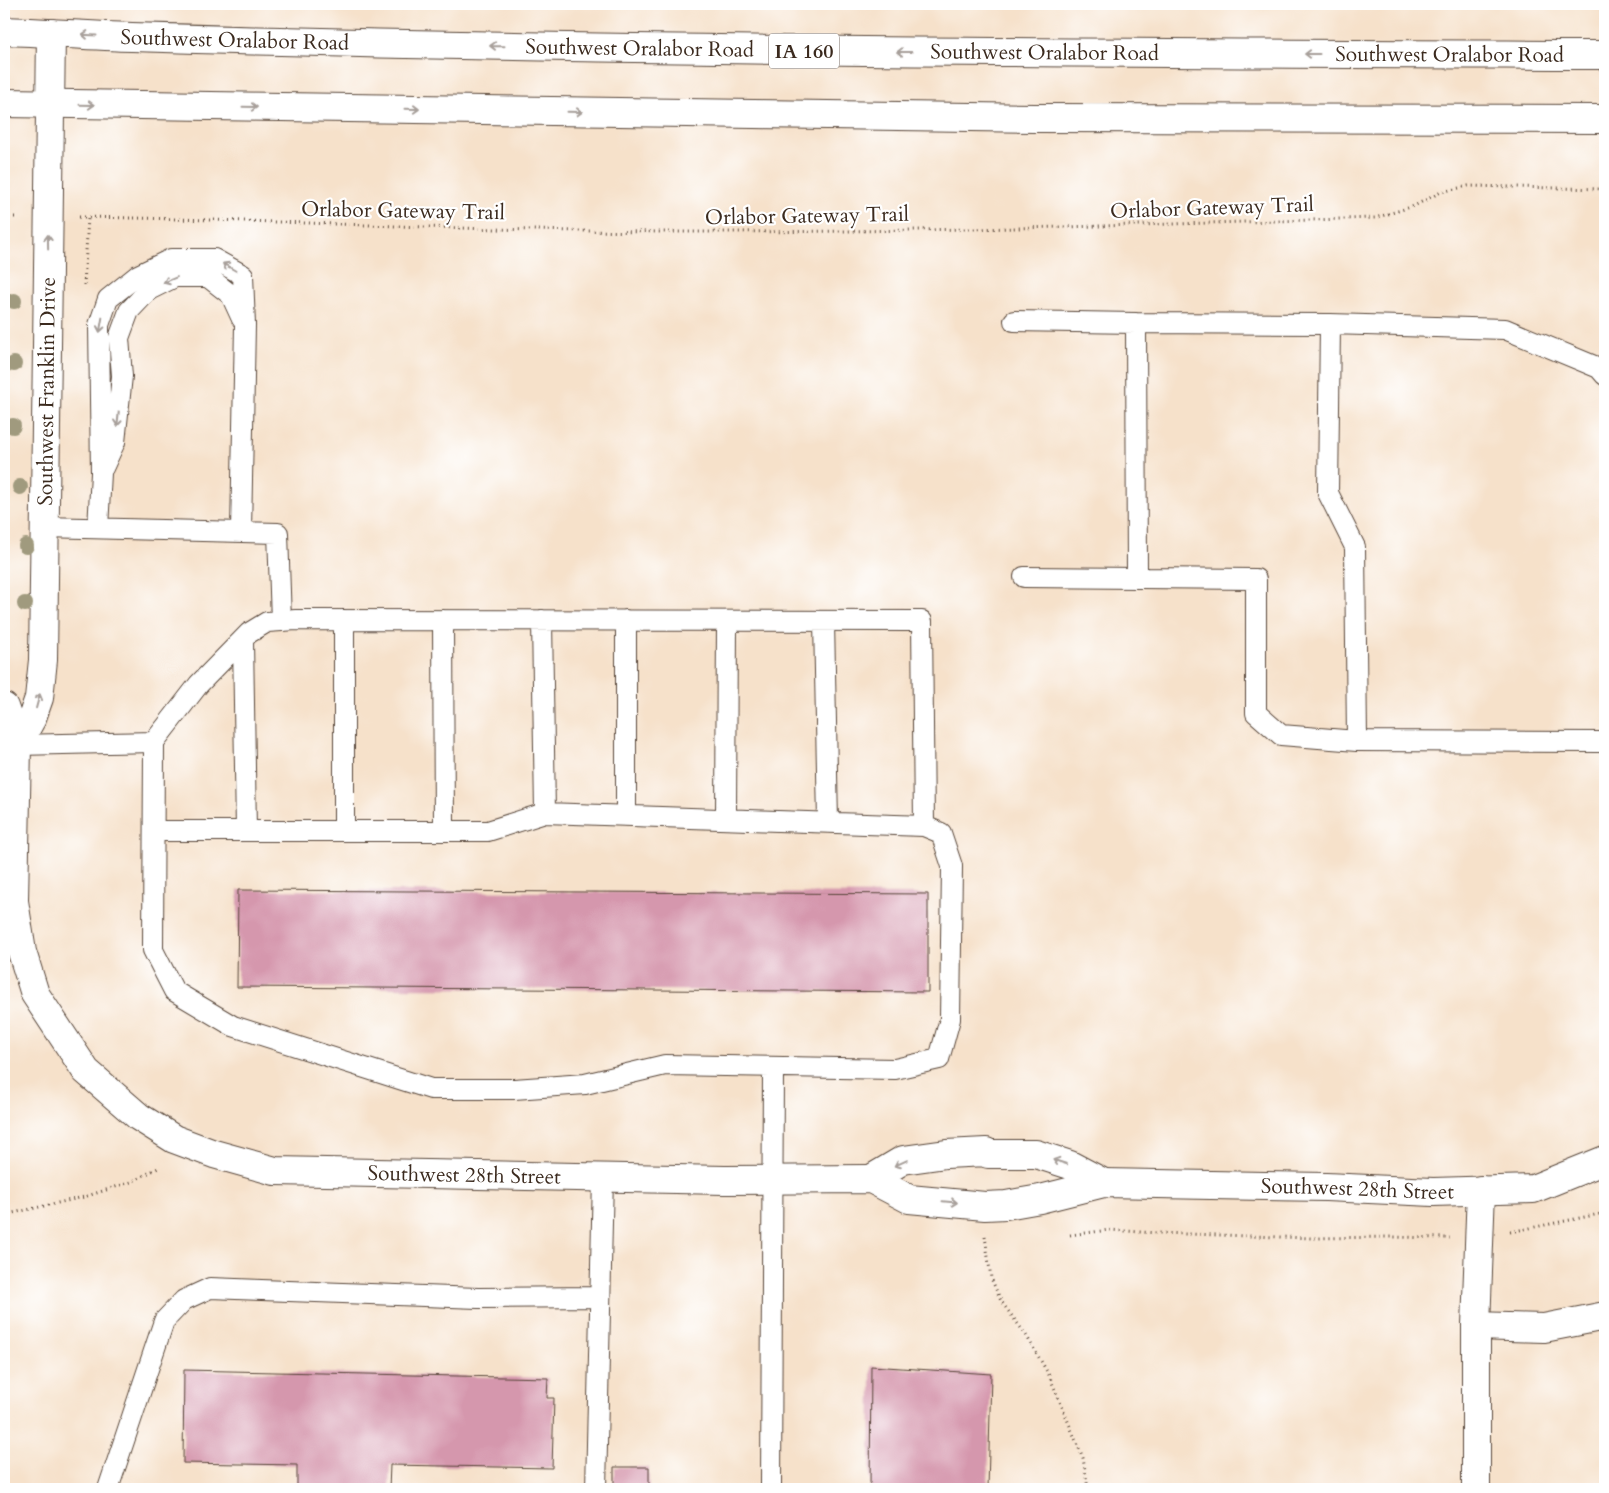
<svg xmlns="http://www.w3.org/2000/svg" width="1609" height="1493" viewBox="0 0 1609 1493" font-family="Cardo,serif">
  <style>
    .building { fill: #d597ad }
    .lines { fill: none; stroke-linecap: round; stroke-linejoin: round }
    .lane-casing { stroke: #574538; stroke-width: 22 }
    .street-casing { stroke: #574538; stroke-width: 30 }
    .primary-casing { stroke: #574538; stroke-width: 30 }
    .path { stroke: #574538; stroke-width: 3; stroke-dasharray: 1 4; stroke-linecap: butt }
    .lane { stroke: #fff; stroke-width: 20 }
    .street { stroke: #fff; stroke-width: 28 }
    .primary { stroke: #fff; stroke-width: 28 }
    .tree { fill: #a09a7e }
    .oneway { stroke: #a79f9a }
    .labels { text-anchor: middle; dominant-baseline: central; stroke-width: 4.5; stroke-linejoin: round; paint-order: stroke }
    .shield { fill: #fff; stroke: #766a62; stroke-width: 1 }
    .shield-label { font-size: 20px; font-weight: bold; fill: #3b2a1e }
    .street-label { font-size: 21px; fill: #3b2a1e; stroke: #fff }
  </style>
  <rect width="100%" height="100%" fill="#fff"/>
  <filter id="ink" filterUnits="userSpaceOnUse"><feTurbulence type="fractalNoise" baseFrequency=".02" numOctaves="2"/><feDisplacementMap in="SourceGraphic" scale="10" xChannelSelector="R" yChannelSelector="G"/><feConvolveMatrix kernelMatrix="1 2 1 2 8 2 1 2 1" color-interpolation-filters="sRGB"/></filter>
  <filter id="wash" filterUnits="userSpaceOnUse"><feTurbulence type="fractalNoise" baseFrequency=".0096" numOctaves="4" result="noise"/><feDisplacementMap in="SourceGraphic" scale="20" xChannelSelector="R" yChannelSelector="G"/><feGaussianBlur stdDeviation="1.12" result="paint"/><feColorMatrix in="noise" values="0 0 0 0 0 0 0 0 0 0 0 0 0 0 0 0 0 1.4 0 .05"/><feComposite in="paint" operator="in"/></filter>
  <g filter="url(#wash)">
    <rect width="100%" height="100%" fill="#f6e1ca"/>
    <g id="blocks">
      <!-- building -->
      <path class="building" d="M238,890L928,894V992L237,987Z
        M871,1366L991,1374L988,1489H870Z
        M184,1370L548,1378L547,1398H554L552,1468L390,1465L389,1489H297V1465L183,1463Z
        M614,1467H649V1489H614Z"/>
    </g>
  </g>
  <g filter="url(#ink)">
    <use href="#blocks" fill-opacity="0" stroke="#574538" stroke-width="1"/>
    <g class="lines">
      <!-- lane casing -->
      <g class="lane-casing">
        <path id="lane" d="M1014,321L1136,323
          M103,468L115,442L122,376L119,338L129,311L149,290L175,277H208L231,295L242,319
          M44,527L278,533L281,621
          M98,528L101,473L99,325L108,299L138,275L171,259H214L243,275L245,325L241,531
          M1024,577L1256,579V713L1281,735L1357,741L1605,742
          M1137,578L1136,323L1330,324
          M344,620V831
          M443,620L444,831
          M542,620L545,813
          M626,620V815
          M824,621L828,822
          M243,640L246,831
          M1357,741L1355,547L1328,493L1330,324L1505,329L1599,368L1605,375
          M17,745L154,742L199,684L249,633L267,622L296,620L922,621L924,826L941,833L952,866L950,1019L939,1059L895,1069L665,1065L585,1084L514,1089H431L233,1026L174,991L153,950L154,742
          M726,819L727,621
          M154,831H488L545,813L924,826
          M108,1489L164,1321L184,1300L210,1288L478,1298L600,1297
          M596,1489L603,1177
          M771,1489L773,1068"/>
      </g>
      <!-- street casing -->
      <g class="street-casing">
        <g id="street">
          <path id="s1" d="M4,707L17,745L14,901L22,952L35,994L86,1071L139,1117L174,1139L214,1154L275,1171L725,1180L871,1179L909,1199L985,1206L1006,1205L1040,1199L1104,1183L1326,1187L1433,1192L1533,1189L1605,1160"/>
          <path id="s2" d="M17,745L32,718L39,698L43,660L51,33"/>
          <path d="M871,1179L903,1160L946,1154L986,1152L988,1154H1036L1070,1165L1104,1183"/>
          <path d="M1476,1326L1544,1328L1605,1316"/>
          <path d="M1476,1489V1326L1481,1190"/>
        </g>
      </g>
      <!-- primary casing -->
      <g class="primary-casing">
        <g id="primary">
          <path id="s3" d="M4,31C47,32 89,36 132,37C623,52 1114,53 1605,55"/>
          <path d="M4,103L1035,118L1605,119"/>
        </g>
      </g>
      <!-- path -->
      <path class="path" d="M4,217H18
        M79,217C283,220 487,232 691,232C919,232 1147,225 1375,218L1414,206L1441,192L1468,186L1605,189
        M84,285L88,218
        M4,1215L84,1197L131,1182L160,1167
        M1510,1232L1605,1213
        M1070,1235L1109,1230L1157,1233L1312,1238L1391,1237L1450,1238
        M985,1236L991,1278L1001,1301L1026,1335L1049,1375L1083,1458L1088,1489"/>
      <!-- lane -->
      <use href="#lane" class="lane"/>
      <!-- street -->
      <use href="#street" class="street"/>
      <!-- primary -->
      <use href="#primary" class="primary"/>
    </g>
    <!-- trees -->
    <g class="tree">
      <circle cx="14" cy="301" r="8"/>
      <circle cx="14" cy="364" r="8"/>
      <circle cx="13" cy="426" r="8"/>
      <circle cx="20" cy="487" r="8"/>
      <circle cx="26" cy="546" r="8"/>
      <circle cx="25" cy="604" r="8"/>
    </g>
    <!-- one-way arrows -->
    <defs><path id="oneway-shaft" d="M-6 0H5M1.5-3L5.5 0L1.5 3" fill="none" stroke-width="1.6" stroke-linecap="round" stroke-linejoin="round" transform="scale(1.25)"/></defs>
    <g class="oneway">
      <use href="#oneway-shaft" transform="translate(89 35) rotate(-177)"/>
      <use href="#oneway-shaft" transform="translate(497 46) rotate(-179)"/>
      <use href="#oneway-shaft" transform="translate(904 52) rotate(-180)"/>
      <use href="#oneway-shaft" transform="translate(1312 54) rotate(-180)"/>
      <use href="#oneway-shaft" transform="translate(87 105) rotate(1)"/>
      <use href="#oneway-shaft" transform="translate(250 107) rotate(1)"/>
      <use href="#oneway-shaft" transform="translate(412 109) rotate(1)"/>
      <use href="#oneway-shaft" transform="translate(575 112) rotate(1)"/>
      <use href="#oneway-shaft" transform="translate(48 242) rotate(-91)"/>
      <use href="#oneway-shaft" transform="translate(229 267) rotate(-150)"/>
      <use href="#oneway-shaft" transform="translate(170 280) rotate(157)"/>
      <use href="#oneway-shaft" transform="translate(101 325) rotate(100)"/>
      <use href="#oneway-shaft" transform="translate(118 419) rotate(96)"/>
      <use href="#oneway-shaft" transform="translate(38 701) rotate(-75)"/>
      <use href="#oneway-shaft" transform="translate(1060 1162) rotate(-162)"/>
      <use href="#oneway-shaft" transform="translate(901 1163) rotate(156)"/>
      <use href="#oneway-shaft" transform="translate(950 1202) rotate(5)"/>
    </g>
  </g>
  <g class="labels">
    <!-- shield labels -->
    <rect class="shield" x="769" y="33.5" width="70" height="35" rx="4"/>
    <g class="shield-label">
      <text x="804" y="51">IA 160</text>
    </g>
    <!-- street labels -->
    <g class="street-label">
      <text stroke="none"><textPath href="#s3" startOffset="231">Southwest Oralabor Road</textPath></text>
      <text stroke="none"><textPath href="#s3" startOffset="636">Southwest Oralabor Road</textPath></text>
      <text stroke="none"><textPath href="#s3" startOffset="1041">Southwest Oralabor Road</textPath></text>
      <text stroke="none"><textPath href="#s3" startOffset="1446">Southwest Oralabor Road</textPath></text>
      <text transform="translate(1212 208) rotate(-2)">Orlabor Gateway Trail</text>
      <text transform="translate(403 211) rotate(1)">Orlabor Gateway Trail</text>
      <text transform="translate(807 216) rotate(-1)">Orlabor Gateway Trail</text>
      <text stroke="none"><textPath href="#s2" startOffset="359">Southwest Franklin Drive</textPath></text>
      <text stroke="none"><textPath href="#s1" startOffset="791">Southwest 28th Street</textPath></text>
      <text stroke="none"><textPath href="#s1" startOffset="1692">Southwest 28th Street</textPath></text>
    </g>
  </g>
  <!-- margin -->
  <rect width="1609" height="1493" fill="none" stroke="#fff" stroke-width="20"/>
</svg>
